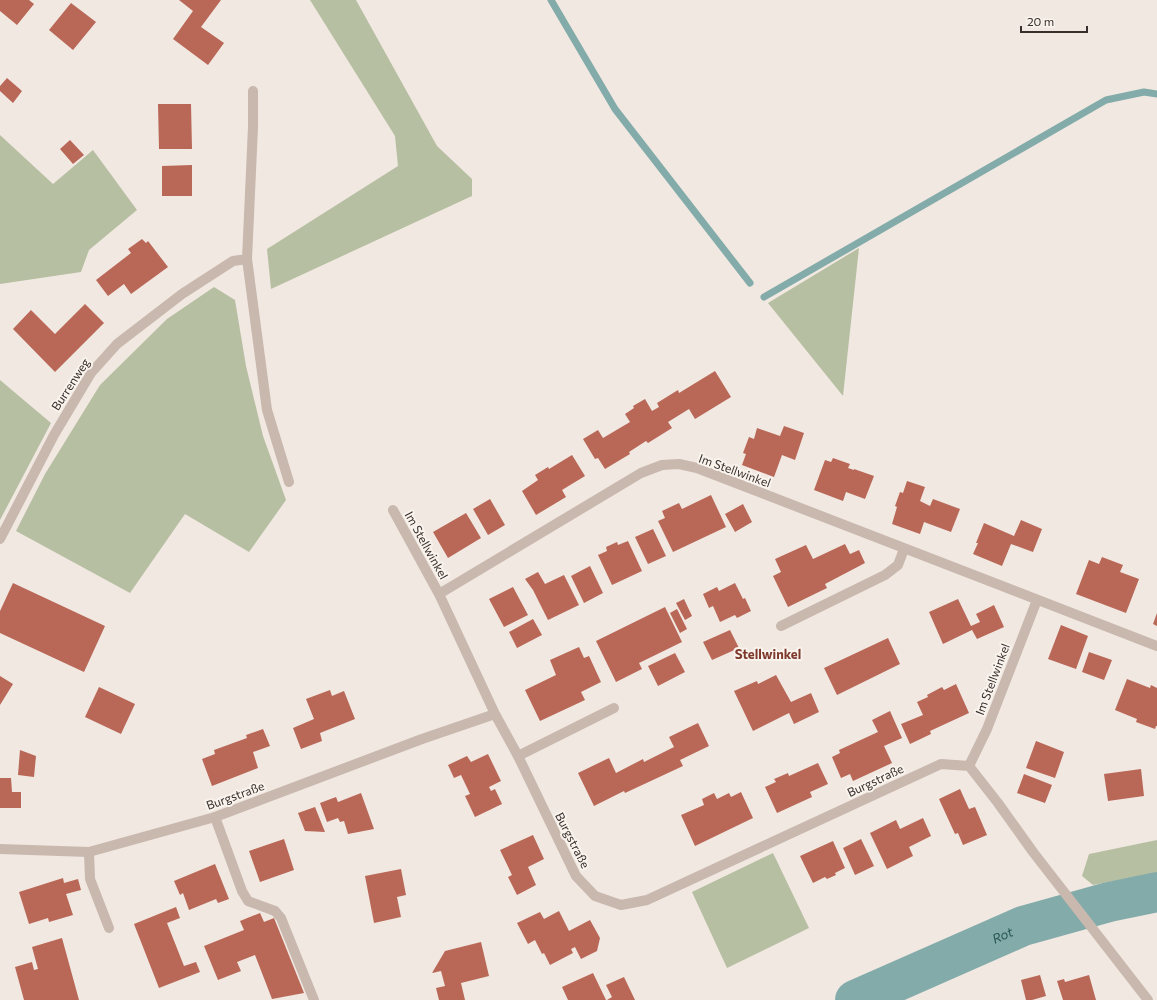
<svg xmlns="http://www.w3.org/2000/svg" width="1157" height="1000" viewBox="0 0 1157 1000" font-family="Commissioner,sans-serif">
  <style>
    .green { fill: #b7bfa2 }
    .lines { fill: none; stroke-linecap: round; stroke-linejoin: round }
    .stream { stroke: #83abaa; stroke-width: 7 }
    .river { stroke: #83abaa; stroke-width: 40 }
    .building { fill: #b96757 }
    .lane { stroke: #c8b8ae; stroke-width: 10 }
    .street { stroke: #c8b8ae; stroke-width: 10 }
    .labels { text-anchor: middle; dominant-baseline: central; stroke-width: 4; stroke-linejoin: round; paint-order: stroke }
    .street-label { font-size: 12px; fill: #382e2b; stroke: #f9f3ed }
    .neighbourhood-label { font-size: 13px; font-weight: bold; fill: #7e3a2d; stroke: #f9f3ed }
    .water-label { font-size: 13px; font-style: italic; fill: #255554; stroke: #f9f3ed }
  </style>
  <rect width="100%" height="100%" fill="#f1e8e1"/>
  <!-- green -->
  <path class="green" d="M310,0H356L437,146L472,179V196L271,289L267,249L398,166L395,136Z
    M0,135L53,184L93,150L137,210L89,250L81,272L0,284Z
    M859,248L843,396L768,303Z
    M214,287L235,300L246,366L263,436L286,500L249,552L185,514L130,593L16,531L45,474L100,385L167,319Z
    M0,380L51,423L0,520Z
    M1157,840V873L1093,885L1082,876L1089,854Z
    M773,853L809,928L727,968L692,892Z"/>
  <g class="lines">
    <!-- stream -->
    <path class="stream" d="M551,0L615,109L750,283
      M764,297L1106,100L1144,92L1157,94"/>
    <!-- river -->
    <path class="river" id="s1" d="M855,1000L1023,926L1109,902L1157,892"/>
  </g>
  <!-- building -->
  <path class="building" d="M0,0H29L34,4L17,25L0,11Z
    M179,0H221L201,27L224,43L208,65L173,39L193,11Z
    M71,3L96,22L73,50L49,30Z
    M7,78L22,91L13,103L0,91V86Z
    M158,104H191L192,149H159Z
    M70,140L84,155L73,164L60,149Z
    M192,165V196H162V166Z
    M142,239L146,243L148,241L168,267L131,294L124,284L108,296L96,280L131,253L128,249Z
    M85,304L104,323L55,372L13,329L31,310L55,334Z
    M715,371L731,397L695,419L689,409L668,422L672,428L648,443L646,441L629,452L630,454L605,469L598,458L595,459L583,439L598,430L603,438L630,422L625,414L634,408L633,406L645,399L652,411L659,407L657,403L678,390L679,393Z
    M784,426L804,433L795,460L782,455L774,477L742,465L746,454L743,453L749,437L754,439L757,428L780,436Z
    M572,455L585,476L562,490L566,497L536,515L522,491L538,480L535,475L548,467L549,469Z
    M833,458L850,464L848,468L854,470V469L874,476L865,499L846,492L843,501L814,490L825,460L831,462Z
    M907,481L925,487L920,501L930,506L933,499L960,509L951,532L924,522L920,534L892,524L897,507L895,506L900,492L903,493Z
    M711,495L726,527L673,552L658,521L665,518L662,511L679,503L682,509Z
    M490,499L505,525L488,535L473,509Z
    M743,504L752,522L735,532L725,514Z
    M466,513L481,538L448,558L433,532Z
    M1021,520L1042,529L1033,552L1011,544L1002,566L973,554L978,543H976L984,523L1014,536Z
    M653,529L666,556L648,564L635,537Z
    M628,541L642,571L612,585L598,555L607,551L606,547L617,542L618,545Z
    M845,544L850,554L859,550L865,563L825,584L827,588L788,607L773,576L781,572L775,559L806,545L813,559Z
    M1102,557L1123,565L1120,572L1139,579L1126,613L1076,594L1089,560L1099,564Z
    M590,566L603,593L584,603L571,576Z
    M538,572L545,584L564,575L579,605L548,620L533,590L525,579Z
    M13,583L105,626L84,672L0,633V611Z
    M735,583L743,599L745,598L751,611L737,618L735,615L720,622L713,606L709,608L703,594L717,587L719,591Z
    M513,587L528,615L504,627L489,599Z
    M684,599L692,616L685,620L676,603Z
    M958,599L971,626L980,622L976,614L994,605L1004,627L977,639L972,630L943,644L929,612Z
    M665,607L682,642L639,663L642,669L616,682L596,641Z
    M677,609L687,629L680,633L670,613Z
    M1157,613V626L1153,624Z
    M533,619L542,635L517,648L509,632Z
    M1061,625L1088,636L1076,669L1048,659Z
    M730,630L739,648L712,660L703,642Z
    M888,638L900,664L837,695L824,668Z
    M579,647L584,658L589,656L601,682L581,692L585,700L540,721L525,690L556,675L550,660Z
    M1089,652L1112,660L1104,680L1082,672Z
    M675,653L685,672L658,686L648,666Z
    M776,675L791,702L811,693L819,712L794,724L789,713L753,731L734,691L757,681L758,684Z
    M0,676L13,684L0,705Z
    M1127,679L1150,688L1151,685L1157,688V726H1156L1155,729L1136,722L1137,719L1115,710Z
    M956,684L969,713L930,731L931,734L910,744L901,724L923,715L917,702L928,697L927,695L942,687L944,690Z
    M99,687L135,704L121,734L85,717Z
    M330,690L332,696L344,691L355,719L320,733L322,741L301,749L293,728L314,719L306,699Z
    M890,711L902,738L884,746L892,763L853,781L850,774L841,778L832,757L840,753L839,750L878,732L872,720Z
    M698,723L709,746L680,760L683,766L625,793L624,791L594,806L578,773L609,758L616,773L643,759L644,762L674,747L669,737Z
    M263,729L270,746L253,752L258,768L212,786L202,759L215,754L214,750L247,738L246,735Z
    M1036,741L1064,752L1055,778L1026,768Z
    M20,750L36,756L34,777L18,775Z
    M488,754L501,781L489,787L491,791L495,789L502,804L475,817L465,796L470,794L461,775L454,778L448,765L467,756L471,762Z
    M818,763L828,784L810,792L812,797L777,813L765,787L776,782L774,779L788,773L789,776Z
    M1141,769L1144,796L1108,801L1104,774Z
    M1024,774L1052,785L1045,803L1017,793Z
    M0,778H11L12,792H21V808H0Z
    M960,789L969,809L975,807L987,835L963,845L958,833L955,834L939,799Z
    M741,792L753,818L695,846L681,815L704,805L702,799L714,793L717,799L729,793L731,797Z
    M361,793L374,829L348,834L344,821L340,822L338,818L327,822L320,803L336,797L338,802Z
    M315,807L325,832L305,831L298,813Z
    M923,818L931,836L909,847L913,856L887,869L870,833L896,820L900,829Z
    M533,835L544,859L528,867L536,885L517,895L508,877L512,875L500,850Z
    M284,839L294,870L260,882L249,851Z
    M861,839L874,866L855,875L843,848Z
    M833,841L845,868L835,873L836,875L827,879L825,877L813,883L800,856Z
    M215,864L229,899L218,903L216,899L189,910L183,893L180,895L174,881Z
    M401,869L406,895L397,897L401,917L374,923L365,876Z
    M63,878L64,883L78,879L81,890L66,894L73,915L49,922L48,918L29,924L19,892Z
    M176,907L180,918L167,923L184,966L196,962L200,972L159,988L134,924Z
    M559,911L569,931L590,920L600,938L597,951L581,959L575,947L571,949L573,953L550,965L544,953L542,954L535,940L528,944L517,923L540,912L544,919Z
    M260,913L264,922L274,918L304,993L272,999L255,955L237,962L241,971L218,980L204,946L244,930L240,921Z
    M62,938L79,1000H24L15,967L32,962L34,970L38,969L32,947Z
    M481,942L489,976L461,983L465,1000H439L436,988L445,986L441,971L432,973L445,951Z
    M593,973L606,1000H568L562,987Z
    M1040,975L1046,996L1032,1000H1026L1021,980Z
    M1089,975L1096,1000H1063L1057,981L1064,979L1065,982Z
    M624,977L635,1000H607L612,997L606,985Z"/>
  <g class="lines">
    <!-- lane -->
    <path class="lane" d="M781,626L885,575L898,565L904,549
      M518,756L614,708
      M215,817L242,891L248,901L275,911L281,918L314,1000
      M89,852L90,879L109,928"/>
    <!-- street -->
    <path class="street" d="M247,259L253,127V91
      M393,510L439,594L495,714L518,756L576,876L595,896L621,905L647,900L941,764L969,766L998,803L1033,852L1148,1000
      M0,539L54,435L91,373L117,344L182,294L233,261L247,259L267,410L289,482
      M439,594L641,473L662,465L679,464L697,468L1157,646
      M969,766L987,729L1037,600
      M0,849L89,852L215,817L422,739L495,714"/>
  </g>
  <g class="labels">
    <!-- street labels -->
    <g class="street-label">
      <text transform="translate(70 384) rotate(-57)">Burrenweg</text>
      <text transform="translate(735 470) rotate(20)">Im Stellwinkel</text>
      <text transform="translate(427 545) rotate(61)">Im Stellwinkel</text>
      <text transform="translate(992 679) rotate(-69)">Im Stellwinkel</text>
      <text transform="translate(875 780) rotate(-25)">Burgstraße</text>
      <text transform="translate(235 795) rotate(-20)">Burgstraße</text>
      <text transform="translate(573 840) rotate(63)">Burgstraße</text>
    </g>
    <!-- neighbourhood labels -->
    <g class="neighbourhood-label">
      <text x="768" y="654">Stellwinkel</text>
    </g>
    <!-- water labels -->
    <g class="water-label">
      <text stroke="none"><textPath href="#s1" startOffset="161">Rot</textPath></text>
    </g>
  </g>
  <!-- scale -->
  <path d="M1021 26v6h66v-6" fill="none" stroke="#382e2b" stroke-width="2"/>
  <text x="1027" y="26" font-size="12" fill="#382e2b" stroke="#f9f3ed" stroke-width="3" paint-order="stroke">20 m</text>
</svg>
